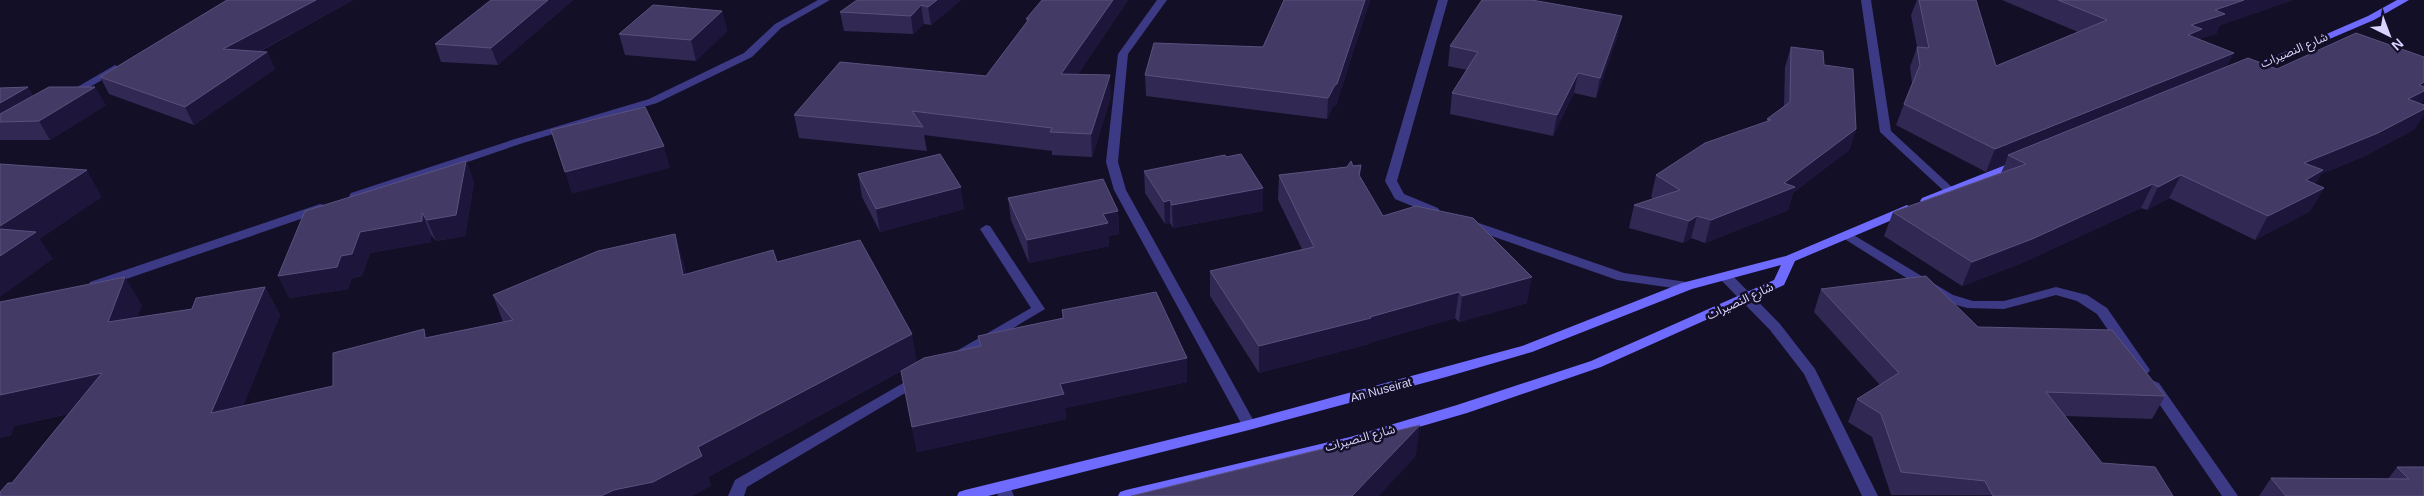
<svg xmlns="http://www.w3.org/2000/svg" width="2424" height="496" viewBox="0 0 2424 496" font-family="Arial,'Noto Sans Arabic',sans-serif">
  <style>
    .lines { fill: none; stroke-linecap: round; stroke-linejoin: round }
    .service { fill: #3d3a85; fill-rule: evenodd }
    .minor { fill: #3d3a85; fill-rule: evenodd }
    .secondary { fill: #6f6bff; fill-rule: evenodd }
    .wall { fill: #312854 }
    .shaded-wall { fill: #1d163a }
    .building { fill: #433a66; stroke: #5a527e }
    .labels { text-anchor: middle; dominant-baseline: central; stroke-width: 5; stroke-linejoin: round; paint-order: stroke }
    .street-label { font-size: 12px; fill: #d9d4ff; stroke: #130f26 }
  </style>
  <rect width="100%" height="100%" fill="#130f26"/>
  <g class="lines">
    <!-- service -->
    <path class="service" d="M986,225L990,226L1045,309L958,361L953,359L951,356L953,353L1031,308L980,229Z
      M917,375L922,377L924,380L922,383L747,487L744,496H728L735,480Z"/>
    <!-- minor -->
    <path class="minor" d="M818,0H830L781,28L752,57L657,103L523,143L359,199H351L349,196L351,193L515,139L649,99L744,53L775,24Z
      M1157,0H1167L1128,54L1118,162L1126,190L1256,425L1254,429H1244L1242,425L1114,190L1106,162L1118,54Z
      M1438,0H1448L1397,181L1404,194L1438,208L1440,211L1438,214L1434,215L1395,199L1385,181Z
      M1861,0H1871L1891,131L1954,189L1956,191L1954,193H1946L1880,132Z
      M115,65L120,68L119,70L71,98L67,99L62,96Z
      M320,204L324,205L326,208L324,211L100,288H90L89,285L90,282Z
      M1467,219L1624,273L1687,282L1693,286L1687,290L1617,280L1463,226L1461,223L1463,220Z
      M1847,231L1953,295L1973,301H2004L2056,287L2087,295L2107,308L2150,370L2148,373H2138L2097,314L2077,301L2056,295L2004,309L1967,308L1943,301L1843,238L1841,235Z
      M1726,273L1731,274L1780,324L1815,369L1878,496H1862L1804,374L1770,330L1721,280L1720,277Z
      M2154,381L2159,383L2238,496H2222L2147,386L2149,383Z
      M1003,482L1009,484L1014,496H998L995,488L997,484Z"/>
    <!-- secondary -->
    <path class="secondary" d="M2397,0H2409L2374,20L2252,72H2244L2243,70L2368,16Z
      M2018,160L2022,161L2024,163L2022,165L1930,204L1926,205L1920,201L1922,198Z
      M1907,205L1913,209L1911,212L1795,261L1784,285L1601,367L1467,413L1350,447L1150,496H1118L1120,492L1126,490L1350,437L1457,405L1591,361L1774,280L1781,265L1692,289L1532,352L1446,377L1249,430L988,496H957L959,492L965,490L1249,420L1522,346L1682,283L1786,256Z"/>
  </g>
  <!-- wall -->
  <path class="wall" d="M227,0H353L259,52H267L275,69L194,125L109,94L100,77Z
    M491,0H573L498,65L441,62L435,44Z
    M961,0L931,25L924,24L913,34L844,31L840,12Z
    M1128,0L1078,74L1111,97L1092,157L1052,155V151L924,135L927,151L799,138L794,115L986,76L1027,22L1026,19Z
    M1284,0H1370L1336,105L1333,106L1327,119L1146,96L1145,75L1263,47Z
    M1917,0H1976L1996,66L2078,32L2002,0H2293L2220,25L2216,34L2199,39L2227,66L2277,69L2424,57V98L2420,104L2415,129L2365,156L2321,174L2315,184L2324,188L2310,211L2255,240L2169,198L2147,210L2141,208L2022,263L1962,286L1884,236L1893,212L2001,173L2005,164L1986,172L1896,125L1912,83L1910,67L1917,47L1911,15Z
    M722,11L727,31L696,61L625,55L619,34Z
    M1618,35L1596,98L1574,93L1553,136L1450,114L1452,93L1467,70L1448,66L1450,46Z
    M1791,47L1824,65L1856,129L1849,150L1793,193L1788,210L1705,243L1691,238L1683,243L1629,228L1634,205L1654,199L1651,197L1656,175L1767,121V119L1784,106L1785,67Z
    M28,87L33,96L106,105L50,140H0V88Z
    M1226,157L1263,188V211L1173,228L1170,223L1165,224L1145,193L1144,171Z
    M466,161L474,182L465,236L436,241L431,235V242L370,253L362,276L352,278L348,289L289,298Z
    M1361,165L1360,177L1383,216L1527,303L1459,322L1455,318L1369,343V344L1259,373L1210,296V271L1302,249L1278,200L1279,175Z
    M858,174L964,209L880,232L862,197Z
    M1008,198L1118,211L1119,234L1108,236L1109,246L1029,263L1011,220Z
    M683,261L686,275L777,262L917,362L980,346L978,336L1062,318V310L1187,358V382L1065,408L1066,419L917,452L901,371L708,477L711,486L12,483L68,414L14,426L11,435L0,438L142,305L137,317L192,309L265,287L280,315L243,406L333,386L428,338L503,322L493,295Z
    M1821,289L1978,327L2165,396L2152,419L2065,416L2102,463L2173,496L1891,495L1872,437L1848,422L1857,399L1880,385L1814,312Z
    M2397,467H2424V496H2259L2271,478L2388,479Z"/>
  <!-- shaded-wall -->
  <path class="shaded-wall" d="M316,0H353L232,66L223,49Z
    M548,0H573L498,65L491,48Z
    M937,0H961L931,25L928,7Z
    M1113,0H1128L1063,96L1061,74Z
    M1365,0H1370L1336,105L1333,106L1327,119L1328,98Z
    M2244,0H2293L2220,25L2216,34L2196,40L2178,55L2191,25L2215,10Z
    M921,5L924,24L913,34L911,16Z
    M722,11L727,31L696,61L691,40Z
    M1622,16L1618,35L1596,98L1600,78Z
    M267,52L275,69L194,125L185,107Z
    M2234,53L2223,74L2008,155L2005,164L1986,172L1995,149Z
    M1578,73L1574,93L1553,136L1557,115Z
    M1110,75L1111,97L1092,157L1091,134Z
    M2424,82V98L2416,110L2408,99L2419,85Z
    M28,87L39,106L0,122V103Z
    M95,87L106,105L50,140L39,121Z
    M2424,109V115L2415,129L2365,156L2321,174L2309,194L2292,203L2304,163Z
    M1856,129L1849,150L1793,193L1788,210L1705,243L1711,220L1784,183Z
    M664,146L670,168L572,194L565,172Z
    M466,161L474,182L465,236L436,241L427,220Z
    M87,170L102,197L40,239L53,259L0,297V226Z
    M2181,175L2169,198L2147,210L2158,187Z
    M2153,184L2141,208L2022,263L1962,286L1972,262Z
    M961,187L964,209L880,232L876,209Z
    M1263,188V211L1173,228L1172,205Z
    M2324,188L2310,211L2255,240L2268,216Z
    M1170,200V223L1165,224L1164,202Z
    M1118,211L1119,234L1108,236L1109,246L1029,263L1027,240L1103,214Z
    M422,213L431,235V242L370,253L362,276L352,278L348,289L289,298L278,276L341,256L360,232Z
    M1697,216L1691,238L1683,243L1689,221Z
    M675,234L683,261L692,303L683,275Z
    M125,277L142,305L125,351L108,322Z
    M1532,277L1527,303L1459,322L1462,296Z
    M265,287L280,315L229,442L211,413Z
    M1459,292L1455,318L1369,343V344L1259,373V346L1370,317Z
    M424,329L437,358L425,338Z
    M912,334L917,362L708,477L711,486L692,496H601L698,447Z
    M1187,358V382L1065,408L1066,419L917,452L912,427L1060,384Z
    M102,373L121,402L14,426L11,435L0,438V395Z
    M1420,425L1416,456L1379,496H1352Z"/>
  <!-- building -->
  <path class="building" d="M227,0H316L223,49L267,52L185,107L100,77Z
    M491,0H548L491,48L435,44Z
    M857,0H937L928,7L921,5L911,16L840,12Z
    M1042,0H1113L1061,74L1110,75L1091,134L1050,132L1052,128L912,111L923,127L794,115L840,62L986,76L1029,19H1026Z
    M1284,0H1365L1337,84L1335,85L1328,98L1145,75L1154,43L1263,47Z
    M1482,0H1532L1622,16L1600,78L1578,73L1557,115L1452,93L1478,52L1450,46Z
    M1919,0H1976L1996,66L2107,20L2058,0H2244L2215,10L2225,14L2191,25L2202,29L2188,35L2234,53L1995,149L1904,104L1920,65L1917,47L1929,48Z
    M653,5L722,11L691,40L619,34Z
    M2356,33L2424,57V82L2419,85L2424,87V91L2408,99L2424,105V109L2378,133L2304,163L2323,170L2306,180L2324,188L2268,216L2181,175L2158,187L2153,184L2032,239L1972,262L1893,212L2026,164L2008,155L2248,58L2277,69Z
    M1791,47L1823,51L1824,65L1853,69L1856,129L1784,183L1795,187L1711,220L1697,216L1689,221L1634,205L1680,190L1656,175L1705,143L1771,120L1767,119L1790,102Z
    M28,87L0,103V88Z
    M49,87H95L39,121L0,122V114Z
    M645,107L664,146L565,172L551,130Z
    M940,154L961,187L876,209L858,174Z
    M1241,154L1263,188L1172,205L1170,200L1164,202L1144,171L1225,155L1226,157Z
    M466,161L456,215L427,220L422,213V221L360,232L352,254L341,256L337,267L278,276L305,211Z
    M1351,161L1353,166L1361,165L1359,175L1383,216L1416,206L1473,218L1532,277L1462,296L1459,292L1370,317L1371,318L1259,346L1210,271L1314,247L1279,175L1347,167Z
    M0,164L87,170L0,226Z
    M1103,179L1118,211L1103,214L1108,223L1027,240L1008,198Z
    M0,229L36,232L0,256Z
    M675,234L683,275L773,250L777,262L860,240L912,334L698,447L702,456L653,482L614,490L601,496H0V492L8,483H12L102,373L0,395V302L125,277L108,322L192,309L196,298L265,287L211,413L333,386V353L424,329L425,338L513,320L493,295L598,251Z
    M1926,276L1978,327L2112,330L2165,396L2046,392L2102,463L2155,467L2173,496H1993L1985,481L1901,472L1881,414L1857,399L1899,373L1821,289Z
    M1156,292L1187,358L1060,384L1064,394L912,427L901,371L924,358L981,346L978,336L1064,318L1062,310Z
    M1420,425L1352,496H1131Z
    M2397,467H2424V496H2286L2271,478L2409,479Z"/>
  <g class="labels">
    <!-- street labels -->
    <g class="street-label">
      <text transform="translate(2294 50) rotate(-23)">شارع النصيرات</text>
      <text transform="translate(1740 301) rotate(-25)">شارع النصيرات</text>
      <text transform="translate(1381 390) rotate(-15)">An Nuseirat</text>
      <text transform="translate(1360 438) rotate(-15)">شارع النصيرات</text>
    </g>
  </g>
  <!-- north arrow -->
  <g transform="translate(2389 35) rotate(138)" stroke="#130f26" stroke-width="4" paint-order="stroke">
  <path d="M0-4L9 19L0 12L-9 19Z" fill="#d9d4ff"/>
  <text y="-8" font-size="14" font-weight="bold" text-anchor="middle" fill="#d9d4ff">N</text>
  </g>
</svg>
